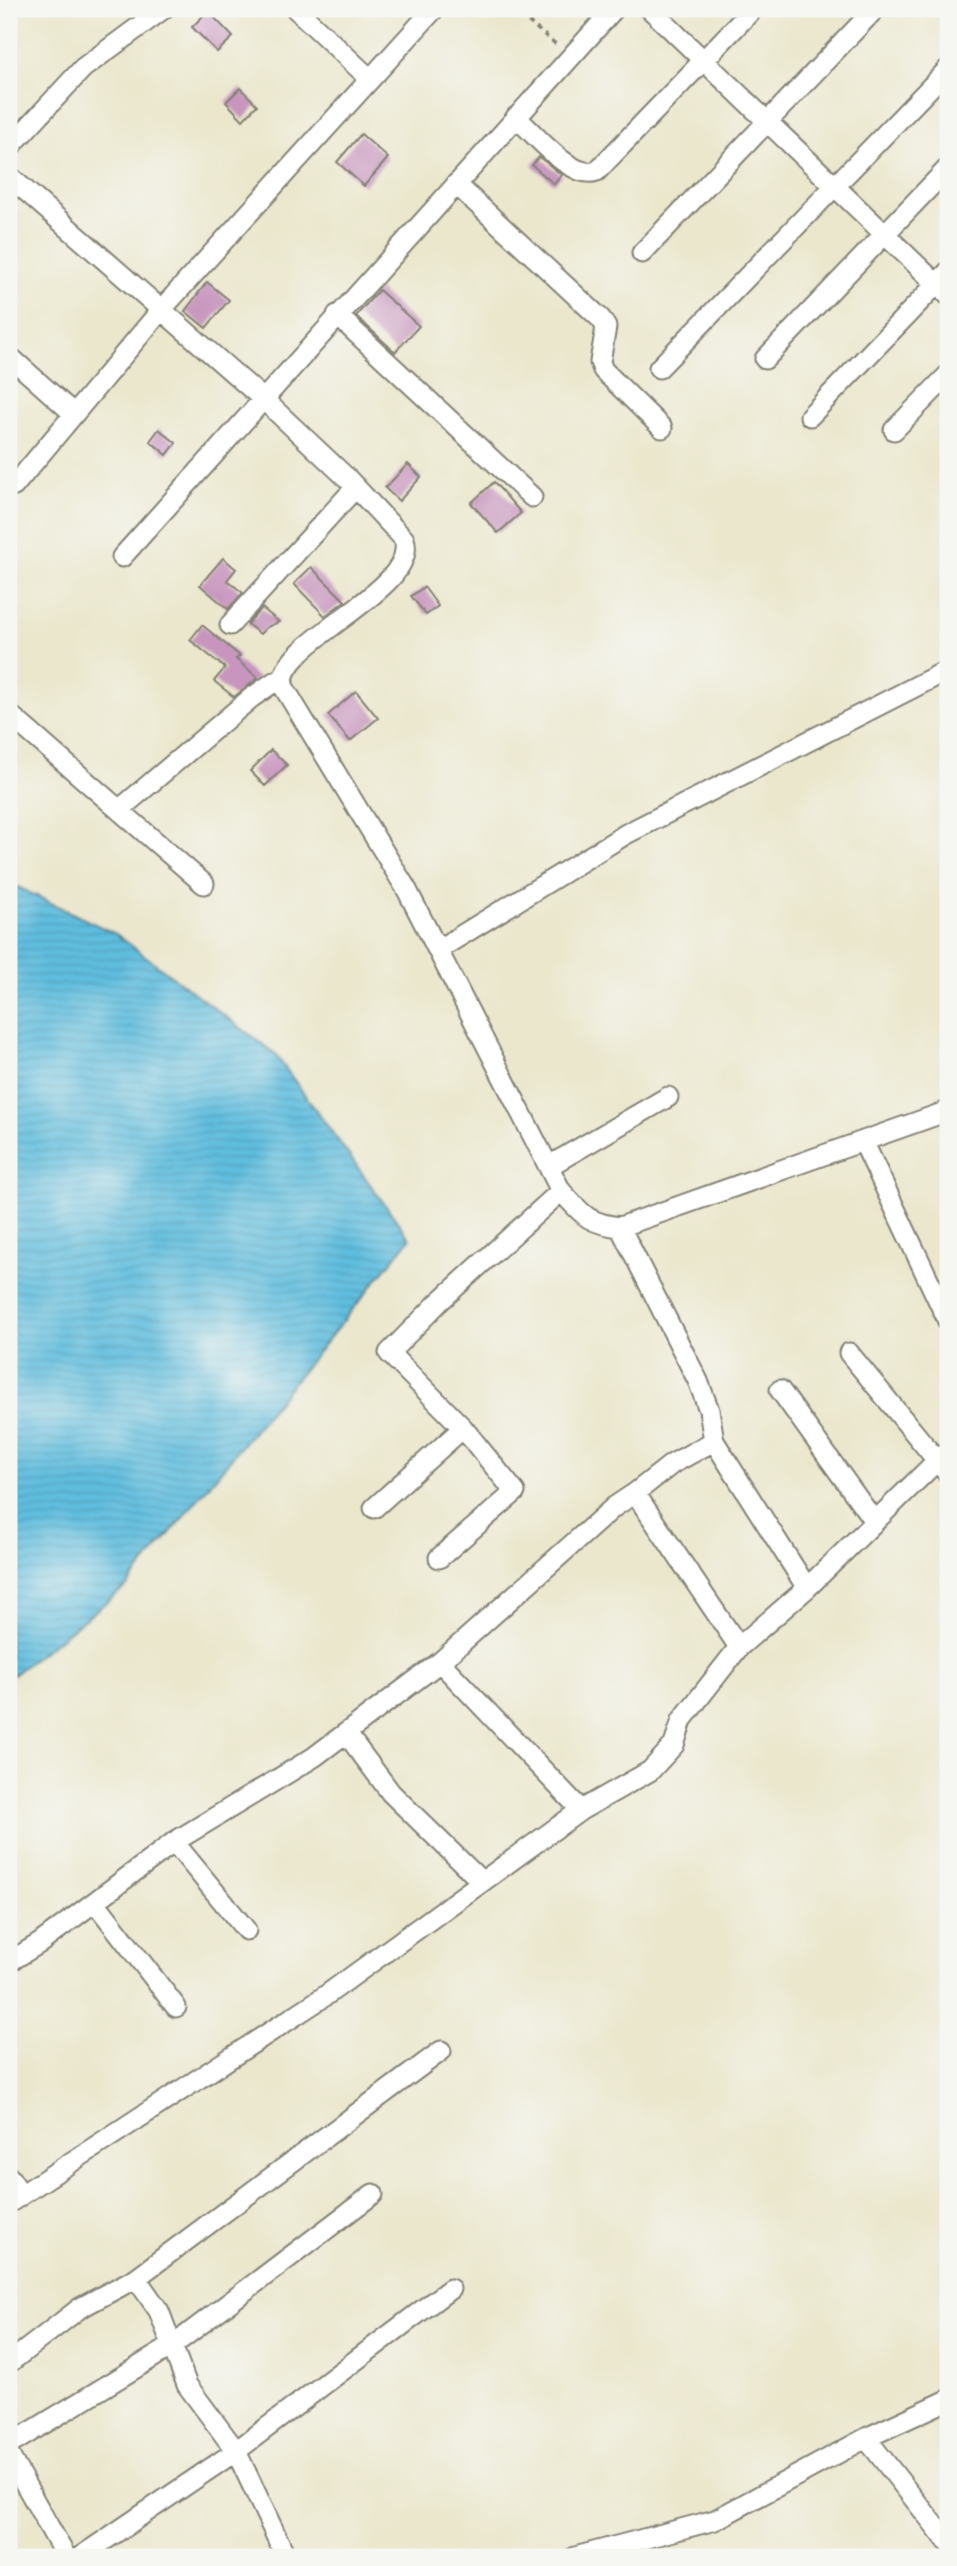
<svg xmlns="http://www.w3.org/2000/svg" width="957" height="2566" viewBox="0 0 957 2566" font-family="'Playpen Sans',sans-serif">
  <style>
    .water { fill: url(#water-rules); stroke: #3e6c7d; stroke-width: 2 }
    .building { fill: #c795be }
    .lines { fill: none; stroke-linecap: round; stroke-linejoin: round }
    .minor-casing { stroke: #848274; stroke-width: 23 }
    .path { stroke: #848274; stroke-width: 3.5; stroke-dasharray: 5 5; stroke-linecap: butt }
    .minor { stroke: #fff; stroke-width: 19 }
  </style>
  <defs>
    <pattern id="water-rules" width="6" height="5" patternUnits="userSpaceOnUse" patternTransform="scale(1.75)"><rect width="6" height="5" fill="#5fbdde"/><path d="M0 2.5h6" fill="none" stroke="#52a2be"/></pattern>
  </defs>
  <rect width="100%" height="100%" fill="#f6f6f2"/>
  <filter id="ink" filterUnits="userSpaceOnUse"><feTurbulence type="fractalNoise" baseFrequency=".0143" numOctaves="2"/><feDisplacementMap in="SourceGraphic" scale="14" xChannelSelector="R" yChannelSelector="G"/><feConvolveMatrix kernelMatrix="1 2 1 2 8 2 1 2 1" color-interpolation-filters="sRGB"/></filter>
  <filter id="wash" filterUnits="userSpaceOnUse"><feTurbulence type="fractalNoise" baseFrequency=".00686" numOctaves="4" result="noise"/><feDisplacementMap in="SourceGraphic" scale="28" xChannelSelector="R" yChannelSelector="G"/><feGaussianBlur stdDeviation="1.57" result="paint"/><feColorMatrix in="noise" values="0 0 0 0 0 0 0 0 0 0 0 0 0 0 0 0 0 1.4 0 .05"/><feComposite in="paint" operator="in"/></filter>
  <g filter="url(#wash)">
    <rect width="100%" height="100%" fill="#ebe7cd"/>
    <!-- water -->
    <path class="water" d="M9,883L116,934L274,1053L410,1239L127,1586L9,1678Z"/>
    <g id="blocks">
      <!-- building -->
      <path class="building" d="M208,11L233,37L217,52L192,27Z
        M240,88L257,105L243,120L226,102Z
        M361,134L388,158L364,186L337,162Z
        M539,157L562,175L554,184L532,165Z
        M207,282L229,300L206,328L185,311Z
        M379,290L419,326L395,352L356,316Z
        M159,429L176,443L167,455L150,441Z
        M408,464L421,477L399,501L385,488Z
        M494,482L521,513L498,533L471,503Z
        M223,558L236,569L227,580L243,593L228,609L200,585Z
        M311,567L345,601L325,616L294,584Z
        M424,587L438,606L426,615L411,596Z
        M262,608L279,622L267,627L260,634L247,624Z
        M202,625L240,656L236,659L258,678L234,697L214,681L225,668L190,640Z
        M356,691L378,718L350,741L328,715Z
        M271,750L287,765L265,786L250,771Z"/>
    </g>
  </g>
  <g filter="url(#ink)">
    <use href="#blocks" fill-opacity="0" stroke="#848274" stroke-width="2"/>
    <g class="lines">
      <!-- minor casing -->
      <g class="minor-casing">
        <path id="minor" d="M296,9L370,79
          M650,9L948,295
          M516,117C534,133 572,181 597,171L753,9
          M9,148L83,68L163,9
          M9,176L262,398L348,479L404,539C421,590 276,641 283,686L407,890L561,1191C583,1215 587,1223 620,1227L948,1111
          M456,184L601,319L606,327L600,362L603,370L662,428
          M642,253L875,9
          M337,315L532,497
          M9,356L74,414
          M765,359L948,168
          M659,368L948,69
          M810,416L948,272
          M894,430L948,375
          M9,481L14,486L161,310L434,9
          M122,557L614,9
          M230,625L356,487
          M9,714L204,884
          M119,810L251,698L274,682L283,680
          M439,949L626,834L948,670
          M863,1141L948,1321
          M549,1166L668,1097
          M620,1227L698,1381L709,1410L714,1441L807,1588
          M849,1353L948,1474
          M780,1390L874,1521
          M635,1493L672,1464L714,1441
          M374,1508L463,1428
          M439,1558L515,1492L463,1428L389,1353L438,1303L561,1191
          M440,1662L581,1810
          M346,1733L391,1793L481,1881
          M174,1842L246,1930
          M95,1902L176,2007
          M9,1962L40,1943L174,1842L314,1757L440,1662L614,1507L635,1493L739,1647
          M9,2177L21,2194
          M9,2203L325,1996L581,1810L650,1771L674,1745L682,1720L739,1647L807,1588L948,1450
          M136,2278L441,2051
          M9,2363L80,2308L136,2278L159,2311L187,2385L236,2451L286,2557
          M866,2438L948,2542
          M9,2445L172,2346L373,2194
          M9,2455L66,2557
          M80,2557L236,2451L450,2289
          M575,2557L715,2520L866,2438L948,2400"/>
      </g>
      <!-- path -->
      <path class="path" d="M513,9L558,46"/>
      <!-- minor -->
      <use href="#minor" class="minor"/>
    </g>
  </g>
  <!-- margin -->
  <rect width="957" height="2566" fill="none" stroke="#f6f6f2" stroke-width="35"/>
</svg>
